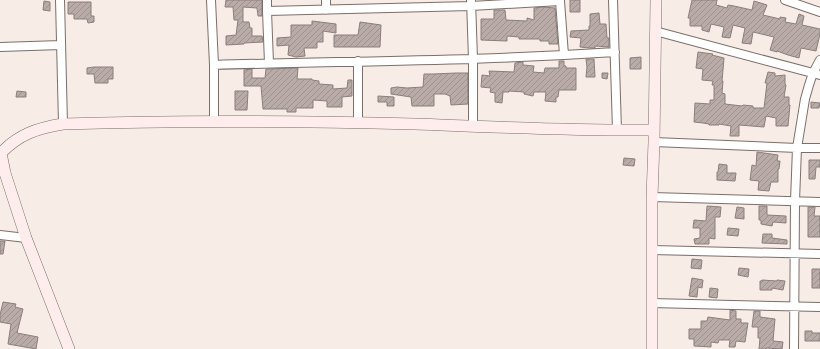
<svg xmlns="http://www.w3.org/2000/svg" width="820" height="349" viewBox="0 0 820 349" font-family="'Noto Sans',sans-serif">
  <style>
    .building { fill: url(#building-hatch); stroke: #8b7e7c }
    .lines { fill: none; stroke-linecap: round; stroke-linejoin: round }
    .street-casing { stroke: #7a6f6a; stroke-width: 10 }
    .secondary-casing { stroke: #7a6f6a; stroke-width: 12 }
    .street { stroke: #fff; stroke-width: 8 }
    .secondary { stroke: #ffeced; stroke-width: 11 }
  </style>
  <defs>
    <pattern id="building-hatch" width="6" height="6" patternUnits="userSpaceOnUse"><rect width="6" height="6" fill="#b8aba8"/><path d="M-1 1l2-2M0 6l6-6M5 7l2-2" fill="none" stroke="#9d928f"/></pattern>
  </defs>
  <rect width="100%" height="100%" fill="#f8ece6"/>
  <!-- building -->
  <path class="building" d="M226,0H262V16H258L257,8L243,7V22H249L250,28H252V36H262L263,42L244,43V44L226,45V36L236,35L238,20H234L233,7H225Z
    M570,0H580V12H570Z
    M692,0H717L716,5L727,8L728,5L734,6L752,10L754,1L767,5L763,15L780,19V17L786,18L785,22L796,24L799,14L804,16L802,25L820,29V34L816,51L801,48L799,58L788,55L777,51V52L770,50L774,37L753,32L751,44L742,43L745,28L733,25L730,38L722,37L724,27L711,24L709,32L702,30V26H690V18H688Z
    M44,1L50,2V11L43,10Z
    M68,2H91V16H94V22L88,23L87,19H74V14H68Z
    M543,7L555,8L558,44H549V41H540V39H519V37L507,36V41L481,40V19H494V10H505L506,20L527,21V18L534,20V8Z
    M599,13L600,24H606L607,38H609V47L595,46V48H590L580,47L581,38L570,37L571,31L589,30V26H590V14Z
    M312,21L336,24V33L323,31V42H317V48H304L305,56L296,57L288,55L289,45L277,46V38L291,37V25H312Z
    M360,22L381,25L380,47H334V35H358Z
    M698,52L713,54L712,55L724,58L722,81H723L722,93L725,94V104L742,106L743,105L753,106V108H764L767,83H765L768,72L775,73V76L785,75V84L786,85L784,97H789V105H790L788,126H776V118L766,116L764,127L739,125V136H730L731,126L719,124V125H709V124L703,123L694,122L695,103L710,104V100H714V85H712L713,81L702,80L703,69L696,68Z
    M641,57V69H630V58Z
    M586,59H594L595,77H586L587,67Z
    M559,61H564V66H566V68H576V90H559L558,97H556V102L545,101L546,92H534L533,96L524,94V92L509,91V92H503L502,103L495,102V93L490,92L491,88L481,87L482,75L490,76L489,71L514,72L515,63L523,62V65L534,66L533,72L544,73L545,68H559Z
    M94,67H113V79H108V83H95L94,74H87V68Z
    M298,68L297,79H312V80L319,81V84L333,85V89L347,88L348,80H352V96L342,97V107H327V101L313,100V108H296V112H287V109H263L261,86H244V70L252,69V78H265L266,69Z
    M456,73H468V104L451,105L450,96L445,94H434V106H412L411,97L391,94V88L397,87L407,88L423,87L424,74H433Z
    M602,73H608L607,79L602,78Z
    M17,91L26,92V97H16Z
    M235,91H248L247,110H235Z
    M378,96L394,97V106H387V102H378Z
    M811,102L820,103L819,108H811Z
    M757,152L778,155L777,161H780L779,169H778V182H771L769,191L758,190L759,181L750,180L752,165L756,166Z
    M624,158L635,159L634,166L623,165Z
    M809,160H820V167H816L815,179H809Z
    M719,164L727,165V173H736L735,181L717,180V172H718Z
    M707,206L721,207L720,217H715V239L709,238V244H695L694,239L700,238V228H693L694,220L706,221Z
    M759,206H767V215L786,216V223L773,222L772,226L761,224V220H759Z
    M737,207L744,208V219L735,218Z
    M808,207H815L814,216H820V237H808Z
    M728,228L739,229L738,236L727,235Z
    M763,234H772V238L787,240V244L762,243Z
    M0,241H5L3,254H0Z
    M692,259L702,260L701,269L691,268Z
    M739,268L749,269L748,277L738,275Z
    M812,269H820V288H812Z
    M692,278L703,280L702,288L698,287L697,297L689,296Z
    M762,280L777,281V280L785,281L783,290L772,288V290H760V281H762Z
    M710,288L718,289L717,298L709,297Z
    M3,302L16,304L15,307L23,309L17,333L38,337L36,349L8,344L11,324L0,322V315Z
    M730,310L736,311V319H741V323H748L745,342L736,341L735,347H729L730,340H719L718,343L711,342V347L694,346V339H689V329H701V321H707L708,317L730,320Z
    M754,311H760V317L775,319L773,341L783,342L782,349L766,348V349H759L760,338H758V327H752Z
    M805,331H812V333H820V341H805Z"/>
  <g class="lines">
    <!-- street casing -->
    <g class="street-casing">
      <path id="street" d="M60,0L63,124
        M211,0L214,65V121
        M267,0V11
        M471,0L473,59V126
        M613,0L617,130
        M785,0L820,12
        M326,10V0
        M655,31L820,75
        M0,47L61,45
        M269,63L267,11L471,6L560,1L564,55
        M214,65C347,61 481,61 615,52
        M358,123V61
        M654,142L797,148H820
        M652,197L820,202
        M0,235L26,238
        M652,250L820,254
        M651,303L820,307
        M794,349L795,201L797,148L805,99L809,85L813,73L820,60"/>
    </g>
    <!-- secondary casing -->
    <g class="secondary-casing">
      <path id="secondary" d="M69,349L26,238L5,173L1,153C19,134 38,128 63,124C180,120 297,121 415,124C494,127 574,131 654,130
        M652,349V197L654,142L656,0"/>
    </g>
    <!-- street -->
    <use href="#street" class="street"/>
    <!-- secondary -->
    <use href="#secondary" class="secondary"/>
  </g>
</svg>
